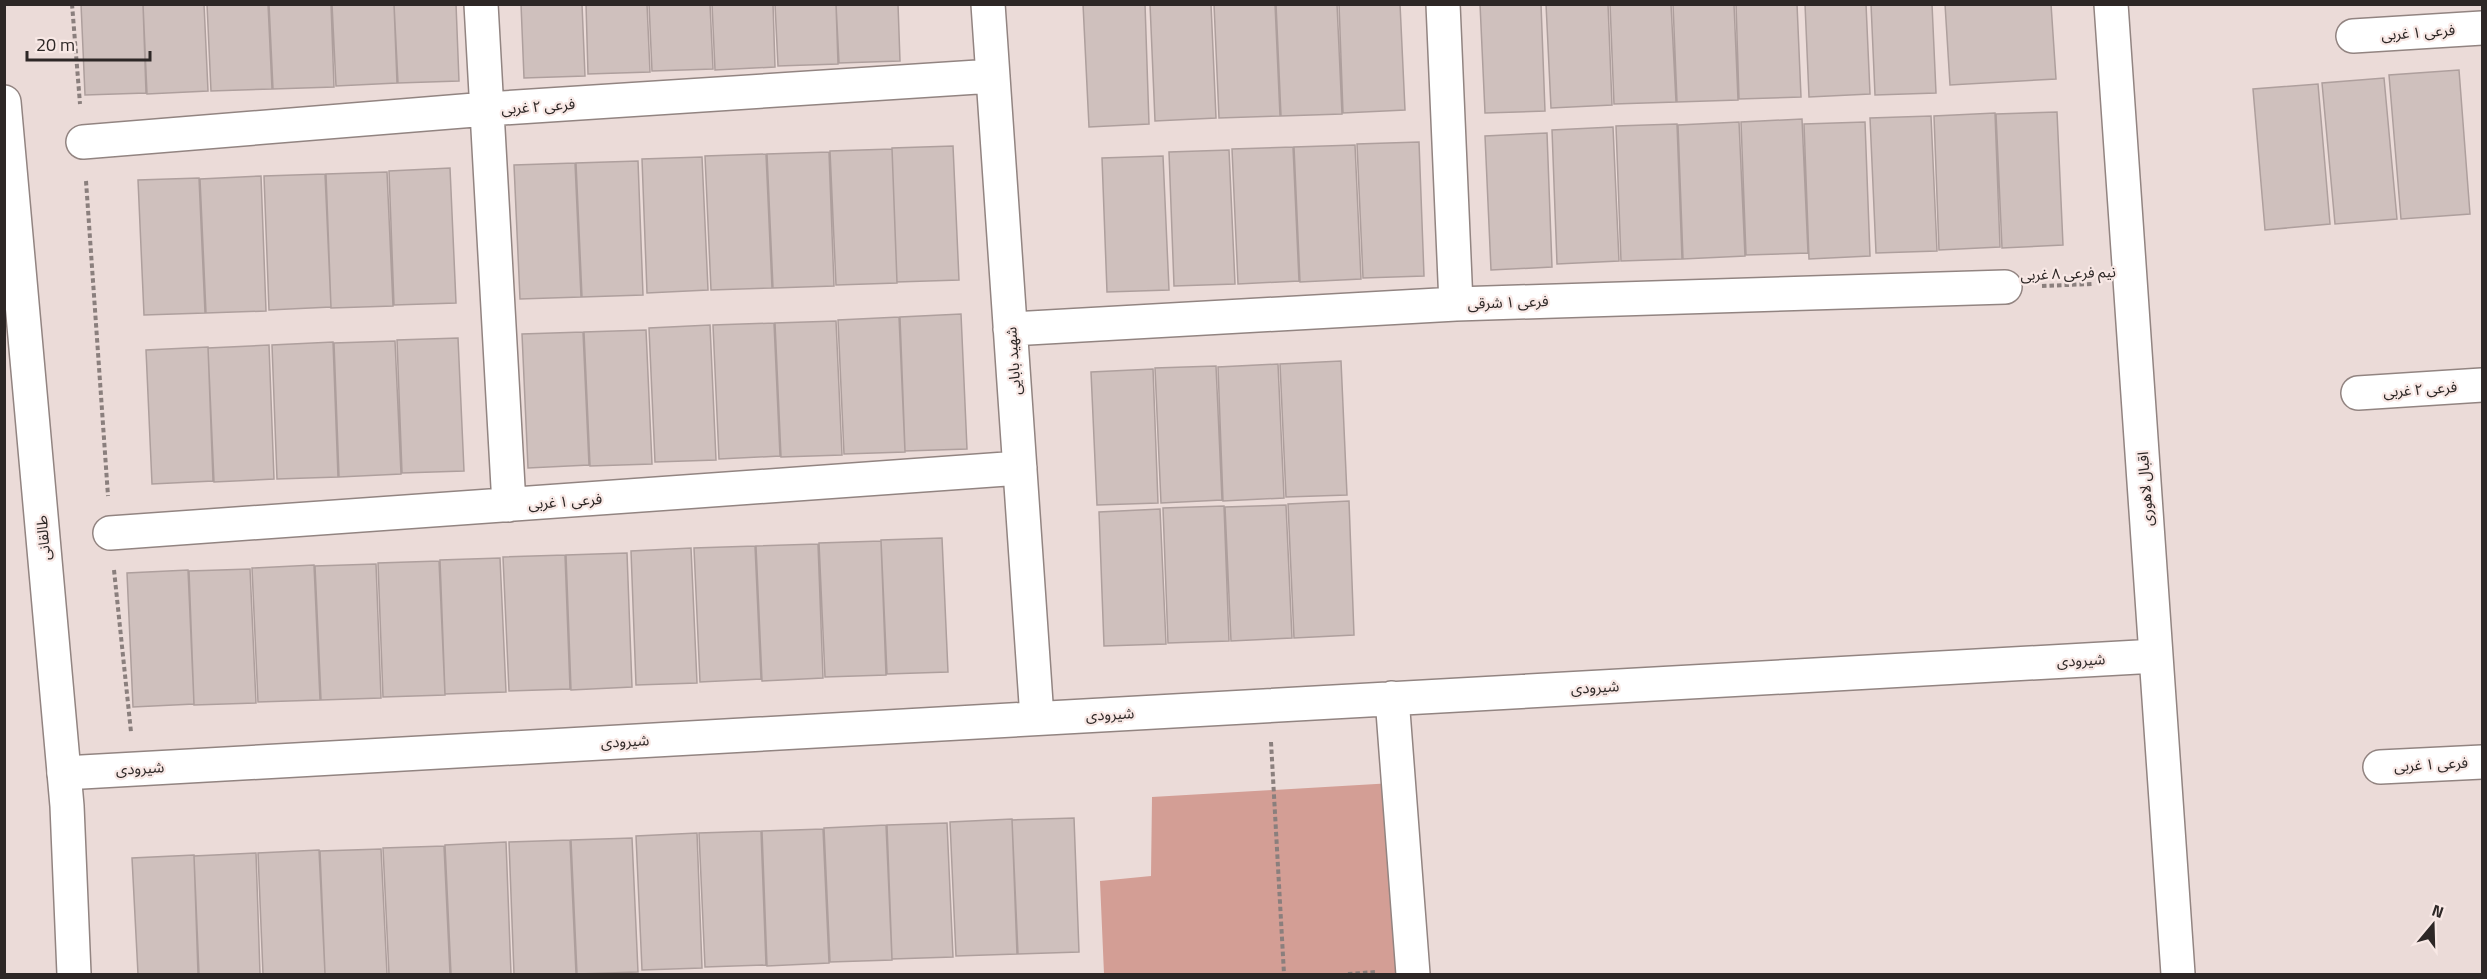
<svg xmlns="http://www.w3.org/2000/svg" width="2487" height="979" viewBox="0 0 2487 979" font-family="'Titillium Web','Noto Sans Arabic',sans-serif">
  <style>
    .green { fill: #d39e95 }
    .building { fill: #cfc0bd; stroke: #ae9f9d; stroke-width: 1.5 }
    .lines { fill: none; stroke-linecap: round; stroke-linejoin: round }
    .minor-casing { stroke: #928481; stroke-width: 36 }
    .major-casing { stroke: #928481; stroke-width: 36 }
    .path { stroke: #8a7f7d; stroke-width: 4; stroke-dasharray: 4.5 3; stroke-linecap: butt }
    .minor { stroke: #fff; stroke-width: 33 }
    .major { stroke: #fff; stroke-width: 33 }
    .labels { text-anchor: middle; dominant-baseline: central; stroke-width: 4.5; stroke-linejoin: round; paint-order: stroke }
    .street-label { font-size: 15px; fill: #2d2726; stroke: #f8e8e5 }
  </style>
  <rect width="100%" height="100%" fill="#ebdbd8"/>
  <!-- green -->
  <path class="green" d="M1393,783L1407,974H1104L1100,881L1151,876L1152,797Z"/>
  <!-- building -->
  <path class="building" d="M81,4H143L146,93L85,95Z
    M143,4H204L208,91L147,94Z
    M207,4H268L272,89L211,91Z
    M269,4H331L334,87L273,89Z
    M332,4H394L397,83L336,86Z
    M394,4H456L459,81L398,83Z
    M521,4H582L585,76L524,78Z
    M586,4H647L650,72L588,74Z
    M649,4H710L713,69L652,71Z
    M712,4H773L775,67L715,70Z
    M775,4H836L838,64L778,66Z
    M836,4H898L900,61L839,63Z
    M1083,4H1145L1149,124L1089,127Z
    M1150,4H1211L1216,118L1155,121Z
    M1214,4H1275L1280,116L1219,118Z
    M1276,4H1337L1342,114L1281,116Z
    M1339,4H1400L1405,110L1343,113Z
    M1480,4H1541L1545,111L1485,113Z
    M1546,4H1608L1612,105L1551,108Z
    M1610,4H1671L1676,102L1614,104Z
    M1673,4H1734L1738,100L1677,102Z
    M1736,4H1797L1801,97L1739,99Z
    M1805,4H1866L1870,94L1809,97Z
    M1871,4H1932L1936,93L1875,95Z
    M1945,4H2051L2056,79L1950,85Z
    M2459,70L2470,214L2401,219L2389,75Z
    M2384,78L2397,219L2335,224L2322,83Z
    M2318,84L2330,224L2265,230L2253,89Z
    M2057,112L2063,245L2002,248L1996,114Z
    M1995,113L2000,247L1939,250L1934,116Z
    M1931,116L1937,251L1876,253L1870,118Z
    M1802,119L1808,253L1746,255L1741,122Z
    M1739,122L1745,256L1683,259L1678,125Z
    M1865,122L1870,256L1809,259L1804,124Z
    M1677,124L1682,259L1621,261L1616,126Z
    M1613,127L1619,261L1557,264L1552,130Z
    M1547,133L1552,267L1491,270L1485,136Z
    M1419,142L1424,276L1363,278L1357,144Z
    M1355,145L1361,279L1300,282L1294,147Z
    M953,146L959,280L897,282L892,148Z
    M1293,147L1299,281L1238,284L1232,149Z
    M892,149L897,283L836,285L830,151Z
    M1229,150L1235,284L1174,286L1169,152Z
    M829,152L834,286L773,288L767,154Z
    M766,154L772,288L711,290L705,156Z
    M1163,156L1169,290L1107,292L1102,158Z
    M702,157L708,290L647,293L642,159Z
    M638,161L643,295L582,297L576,163Z
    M575,163L581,297L520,299L514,165Z
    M450,168L456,303L394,305L389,171Z
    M387,172L393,306L331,308L326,174Z
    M325,174L331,307L269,310L264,176Z
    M261,176L266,311L206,313L200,179Z
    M199,178L205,313L144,315L138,180Z
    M961,314L967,449L905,451L900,317Z
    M899,317L905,452L844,454L838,320Z
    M836,321L842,455L781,457L775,323Z
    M774,323L780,456L719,459L713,325Z
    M710,325L716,460L655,462L649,328Z
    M646,330L652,464L590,466L584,332Z
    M583,332L589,465L528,468L522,334Z
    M458,338L464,471L402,473L397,340Z
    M395,341L401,474L339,477L334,343Z
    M333,342L338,477L277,479L272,345Z
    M269,345L274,479L214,482L208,348Z
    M208,347L213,481L152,484L146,350Z
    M1341,361L1347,495L1286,497L1280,364Z
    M1278,364L1284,498L1223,501L1218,367Z
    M1216,366L1222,500L1161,503L1155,368Z
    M1153,369L1158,503L1097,505L1091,372Z
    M1349,501L1354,635L1294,638L1288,504Z
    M1286,505L1292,638L1231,641L1225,507Z
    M1224,506L1229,641L1168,643L1163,508Z
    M1160,509L1166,644L1104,646L1099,512Z
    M942,538L948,672L887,674L881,540Z
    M881,541L886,675L825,677L819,543Z
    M818,544L823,678L762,681L756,546Z
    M755,546L761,679L700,682L694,548Z
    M691,548L697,683L636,685L631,551Z
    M627,553L632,687L571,690L566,555Z
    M565,555L570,689L509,691L503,557Z
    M500,558L506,692L445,694L440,560Z
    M439,561L445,695L383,697L378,563Z
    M376,564L381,698L321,700L315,566Z
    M314,565L320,700L258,702L252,568Z
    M250,569L256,703L194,705L189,571Z
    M188,570L194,704L133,707L127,573Z
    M1074,818L1079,952L1018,954L1012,820Z
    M1012,819L1017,954L956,956L950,822Z
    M947,823L953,957L892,959L887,825Z
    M886,825L892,960L830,962L824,828Z
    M823,829L829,963L767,966L762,831Z
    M761,831L766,965L705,967L699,833Z
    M697,833L702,968L642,970L636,836Z
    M632,838L638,972L577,974L571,840Z
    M570,840L576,974H514L509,842Z
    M506,842L511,974H451L445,845Z
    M444,846L450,974H389L383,848Z
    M381,849L387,974H325L320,851Z
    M319,850L325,974H263L258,853Z
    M256,853L260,974H199L194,856Z
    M194,855L198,974H138L132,858Z"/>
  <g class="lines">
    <!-- minor casing -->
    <g class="minor-casing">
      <path id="minor" d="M481,4L509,505
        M988,4L1037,718
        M1443,4L1456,304
        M2111,4L2178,974
        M2353,36L2482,28
        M83,142L487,109L993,76
        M1010,329L1456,304L2005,287
        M2358,393L2482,385
        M110,533L1020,468
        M1392,698L1413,974
        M2380,767L2482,762
        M64,773L2156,656"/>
    </g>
    <!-- major casing -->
    <g class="major-casing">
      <path id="major" d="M4,102L67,806L74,974"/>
    </g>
    <!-- path -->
    <path class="path" d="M72,4L80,104
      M86,181L108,496
      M2042,286L2092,284
      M114,570L131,732
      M1271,742L1284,974
      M1348,974L1376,972"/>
    <!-- minor -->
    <use href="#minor" class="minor"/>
    <!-- major -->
    <use href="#major" class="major"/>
  </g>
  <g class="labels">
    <!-- street labels -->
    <g class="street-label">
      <text transform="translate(2418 32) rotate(-4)">فرعی ۱ غربی</text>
      <text transform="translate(538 106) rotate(-4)">فرعی ۲ غربی</text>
      <text transform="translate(2068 273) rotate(-2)">نیم فرعی ۸ غربی</text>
      <text transform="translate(1508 302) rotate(-2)">فرعی ۱ شرقی</text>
      <text transform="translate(1013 361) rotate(-94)">شهید بابایی</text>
      <text transform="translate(2420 389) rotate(-4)">فرعی ۲ غربی</text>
      <text transform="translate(2145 489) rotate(-94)">اقبال لاهوری</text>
      <text transform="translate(565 501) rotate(-4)">فرعی ۱ غربی</text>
      <text transform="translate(43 538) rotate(-95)">طالقانی</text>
      <text transform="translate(2081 660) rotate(-3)">شیرودی</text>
      <text transform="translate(1595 687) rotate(-3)">شیرودی</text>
      <text transform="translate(1110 714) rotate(-3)">شیرودی</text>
      <text transform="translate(625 741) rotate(-3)">شیرودی</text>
      <text transform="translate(2431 764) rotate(-3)">فرعی ۱ غربی</text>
      <text transform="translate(140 768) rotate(-3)">شیرودی</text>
    </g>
  </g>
  <!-- border -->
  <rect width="2487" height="979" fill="none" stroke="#2d2726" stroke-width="12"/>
  <!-- north arrow -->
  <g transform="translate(2433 925) rotate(19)" stroke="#f8e8e5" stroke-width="4.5" paint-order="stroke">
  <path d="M0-4.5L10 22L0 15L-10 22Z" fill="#2d2726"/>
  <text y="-9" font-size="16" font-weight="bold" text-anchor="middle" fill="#2d2726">N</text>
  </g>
  <!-- scale -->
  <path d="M27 51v9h123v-9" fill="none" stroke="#2d2726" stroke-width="3"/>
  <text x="36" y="51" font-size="18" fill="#2d2726" stroke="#f8e8e5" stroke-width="4.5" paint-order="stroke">20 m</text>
</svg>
